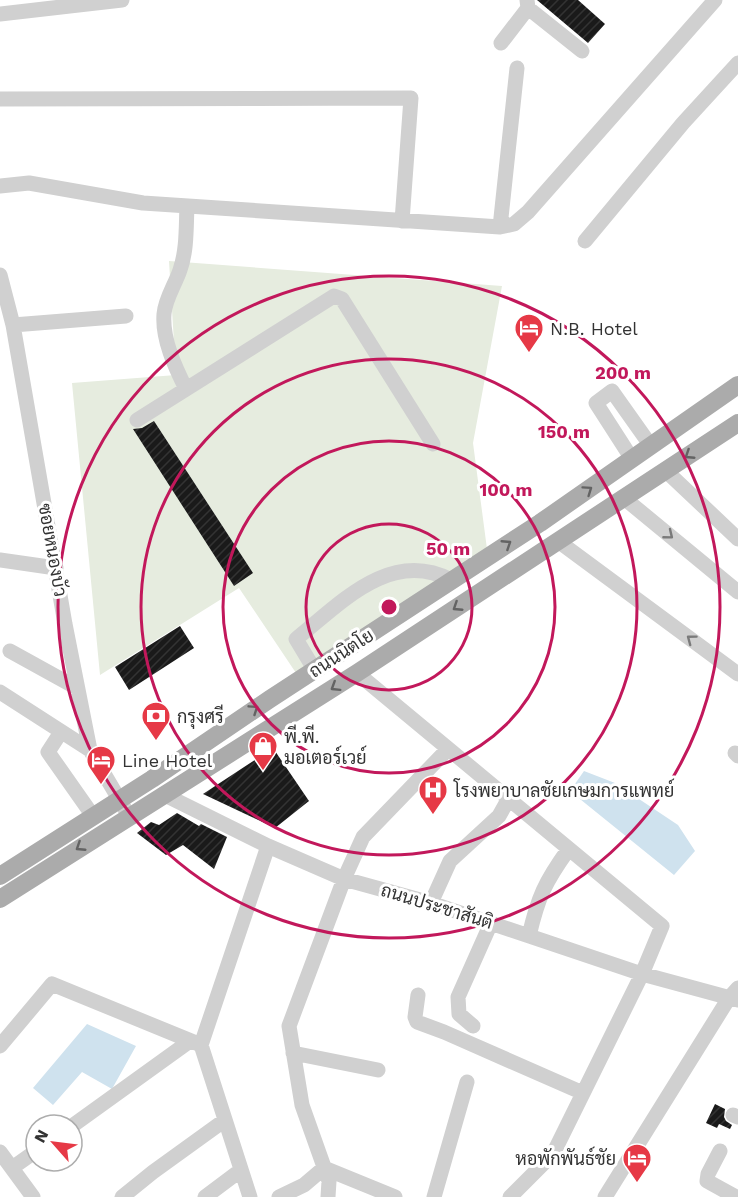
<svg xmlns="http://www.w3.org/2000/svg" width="738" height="1197" viewBox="0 0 738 1197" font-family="'Work Sans',Sarabun,sans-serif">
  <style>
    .grass { fill: #e6ecdf }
    .water { fill: #cfe2ee }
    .building { fill: url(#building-hatch) }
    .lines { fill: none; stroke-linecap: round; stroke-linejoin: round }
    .minor { stroke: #d0d0d0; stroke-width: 15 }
    .major { stroke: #ababab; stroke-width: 18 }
    .oneway { stroke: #636363 }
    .oneway2 { stroke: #7a7a7a }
    .ring { fill: none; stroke: #c2185b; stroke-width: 3 }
    .labels { text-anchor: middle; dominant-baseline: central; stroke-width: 6; stroke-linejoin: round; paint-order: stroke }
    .poi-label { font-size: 18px; fill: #333; stroke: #fff; text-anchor: start }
    .street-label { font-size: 18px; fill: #333; stroke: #fff }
    .centre { fill: #c2185b; stroke: #fff; stroke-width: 3 }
    .ring-label { font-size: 18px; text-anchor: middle; font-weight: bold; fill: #c2185b; stroke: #fff; stroke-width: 6; stroke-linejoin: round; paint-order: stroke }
  </style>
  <defs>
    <pattern id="building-hatch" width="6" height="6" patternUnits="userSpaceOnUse" patternTransform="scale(1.5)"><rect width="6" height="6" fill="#1a1a1a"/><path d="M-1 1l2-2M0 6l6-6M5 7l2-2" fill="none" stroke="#333"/></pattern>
  </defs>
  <rect width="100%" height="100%" fill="#fff"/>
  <!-- grass -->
  <path class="grass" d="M169,261L502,286L473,443L487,549L296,673L239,588L100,675L72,383L176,375Z"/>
  <!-- water -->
  <path class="water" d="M584,771L615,783L678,825L695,851L674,875L570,791Z
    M87,1024L136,1046L112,1089L82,1072L53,1105L33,1088Z"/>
  <!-- building -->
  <path class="building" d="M537,0H578L605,24L588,43Z
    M154,421L253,573L234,586L133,429L142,428Z
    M180,626L194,648L129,690L115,667Z
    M273,748L309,801L275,828L203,794Z
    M177,813L199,826L201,824L227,837L214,869L183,845L166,855L137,833L151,822L159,825Z
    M715,1104L725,1109L724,1117L726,1121L732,1125L730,1129L719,1124L717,1128L706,1123Z"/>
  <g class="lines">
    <!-- minor -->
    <path class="minor" d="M527,0L528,8L582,51
      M0,14L122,0
      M501,43L528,8
      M0,99L411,98L402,221
      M0,186L29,183L143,203L500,227L514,224L528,212L715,0
      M500,227L517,68
      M585,241L683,123L738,63
      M0,275L13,325L65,624L90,750L129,816
      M13,325L126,316
      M186,389C175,367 162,339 164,314C165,299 175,285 180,270C187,250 186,228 187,206
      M137,420L334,296L342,299L433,444
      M632,459L596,403L612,391L651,446
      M666,471L738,539
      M624,498L738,592
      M558,541L738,674
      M0,560L56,568
      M10,651L77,688
      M314,669L296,639C340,604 390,548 451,580
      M357,673L662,926L642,974L553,1154L510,1197
      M0,692L90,750
      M61,732L48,752L93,816
      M735,753L738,756
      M163,794L268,846L344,879L431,903L642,974L738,1000
      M431,903L450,861L499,816L508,800
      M529,936C538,897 545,882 568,850
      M418,995L415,1017L417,1022L444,1032L583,1093
      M473,1026L459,1014L458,997L491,923
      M201,1045L268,846
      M0,1046L52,984L201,1045L250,1197
      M293,1053L378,1070
      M733,1115L738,1117
      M72,1126L190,1041
      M720,1151L708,1174L707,1181L736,1197
      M0,1152L33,1197
      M12,1168L36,1151
      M122,1197L153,1172L225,1120
      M205,1197L241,1170
      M279,1197L304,1185L324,1168L395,1197
      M328,1197L329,1181L302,1105L289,1026L344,879L363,837L448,749
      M434,1197L467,1082
      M605,1197L729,998L738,988"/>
    <!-- major -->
    <path class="major" d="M0,876L152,779L270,699L540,523L738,385
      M0,899L357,673L738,423"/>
  </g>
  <!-- one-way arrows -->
  <defs><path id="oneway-chevron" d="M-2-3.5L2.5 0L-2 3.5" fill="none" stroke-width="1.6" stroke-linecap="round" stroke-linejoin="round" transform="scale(1.5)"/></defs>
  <g class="oneway">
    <use href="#oneway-chevron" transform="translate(689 455) rotate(147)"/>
    <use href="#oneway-chevron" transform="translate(588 490) rotate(-35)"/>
    <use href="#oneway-chevron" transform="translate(507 544) rotate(-33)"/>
    <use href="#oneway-chevron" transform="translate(457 607) rotate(147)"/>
    <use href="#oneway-chevron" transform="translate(335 687) rotate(148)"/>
    <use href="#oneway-chevron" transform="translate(254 709) rotate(-34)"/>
    <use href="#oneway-chevron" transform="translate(80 847) rotate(147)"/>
  </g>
  <g class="oneway2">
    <use href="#oneway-chevron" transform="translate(669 535) rotate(39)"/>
    <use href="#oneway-chevron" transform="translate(691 639) rotate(-143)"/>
  </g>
  <!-- distance rings -->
  <g class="ring">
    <circle cx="389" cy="607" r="83"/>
    <circle cx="389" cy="607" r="166"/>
    <circle cx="389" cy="607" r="248"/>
    <circle cx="389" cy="607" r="331"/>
  </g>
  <!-- icons -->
  <defs>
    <g id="hotel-pin" transform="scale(1.5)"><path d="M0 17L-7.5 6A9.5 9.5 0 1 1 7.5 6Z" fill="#e63946" stroke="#fff"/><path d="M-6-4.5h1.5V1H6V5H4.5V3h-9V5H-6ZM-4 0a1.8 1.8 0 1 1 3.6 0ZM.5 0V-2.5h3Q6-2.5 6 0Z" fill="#fff"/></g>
    <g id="bank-pin" transform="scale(1.5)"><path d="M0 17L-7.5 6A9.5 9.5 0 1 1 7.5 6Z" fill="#e63946" stroke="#fff"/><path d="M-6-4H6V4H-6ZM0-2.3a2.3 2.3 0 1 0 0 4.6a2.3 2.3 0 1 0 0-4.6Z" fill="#fff"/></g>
    <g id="shop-pin" transform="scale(1.5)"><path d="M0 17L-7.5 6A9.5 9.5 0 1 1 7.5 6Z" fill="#e63946" stroke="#fff"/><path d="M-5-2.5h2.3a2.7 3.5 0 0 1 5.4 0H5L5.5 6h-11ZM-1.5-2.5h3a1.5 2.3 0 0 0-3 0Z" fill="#fff"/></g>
    <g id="hospital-pin" transform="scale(1.5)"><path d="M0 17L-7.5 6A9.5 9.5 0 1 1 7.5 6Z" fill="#e63946" stroke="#fff"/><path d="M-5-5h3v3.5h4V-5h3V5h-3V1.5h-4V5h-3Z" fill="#fff"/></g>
  </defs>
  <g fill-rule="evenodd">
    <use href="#hotel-pin" x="529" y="328"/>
    <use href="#bank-pin" x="156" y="716"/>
    <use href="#shop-pin" x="263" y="746"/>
    <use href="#hotel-pin" x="101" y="760"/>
    <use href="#hospital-pin" x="433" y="790"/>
    <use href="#hotel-pin" x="637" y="1158"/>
  </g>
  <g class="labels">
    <!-- poi labels -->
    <g class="poi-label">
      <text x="550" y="328">N.B. Hotel</text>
      <text x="177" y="716">กรุงศรี</text>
      <text x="284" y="736">พี.พี.<tspan x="284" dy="21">มอเตอร์เวย์</tspan></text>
      <text x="122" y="760">Line Hotel</text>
      <text x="454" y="790">โรงพยาบาลชัยเกษมการแพทย์</text>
      <text x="616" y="1158" text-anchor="end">หอพักพันธ์ชัย</text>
    </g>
    <!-- street labels -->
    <g class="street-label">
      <text transform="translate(53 550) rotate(80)">ซอยหนองบัว</text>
      <text transform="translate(341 653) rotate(-33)">ถนนนิตโย</text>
      <text transform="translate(437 906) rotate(17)">ถนนประชาสันติ</text>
    </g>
  </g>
  <circle cx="389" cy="607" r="9" class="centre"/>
  <g class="ring-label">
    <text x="623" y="379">200 m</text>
    <text x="564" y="438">150 m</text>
    <text x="506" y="496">100 m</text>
    <text x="448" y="555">50 m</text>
  </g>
  <!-- north arrow -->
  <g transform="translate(54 1143) rotate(298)"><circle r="28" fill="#ffffff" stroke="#adadad" stroke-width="1.5"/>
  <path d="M0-4.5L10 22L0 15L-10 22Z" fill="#e63946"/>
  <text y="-9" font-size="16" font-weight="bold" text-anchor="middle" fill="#333333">N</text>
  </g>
</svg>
